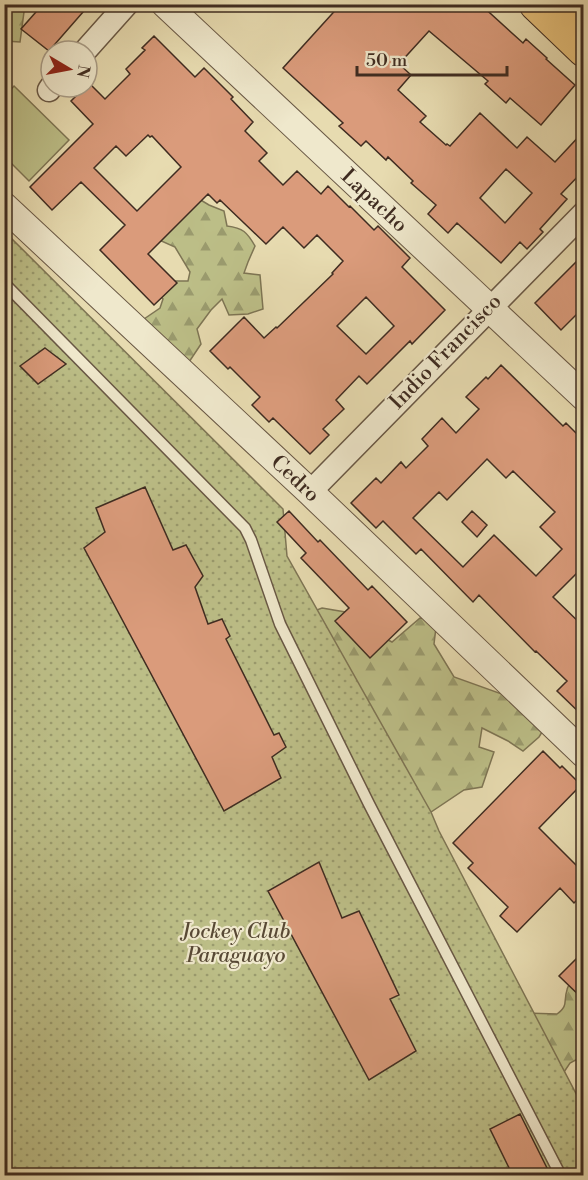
<svg xmlns="http://www.w3.org/2000/svg" width="588" height="1180" viewBox="0 0 588 1180" font-family="'Libre Bodoni',serif">
  <style>
    .grass { fill: #bcbe87; stroke: #7e7554; stroke-width: 1.5 }
    .forest { fill: url(#forest-firs); stroke: #7e7554; stroke-width: 1.5 }
    .park { fill: url(#park-dots); stroke: #7e7554; stroke-width: 1.5 }
    .building { fill: #da9b7b; stroke: #3f2c21; stroke-width: 1.5; fill-rule: evenodd }
    .lines { fill: none; stroke-linecap: round; stroke-linejoin: round }
    .service-casing { stroke: #695845; stroke-width: 13 }
    .minor-casing { stroke: #695845; stroke-width: 25 }
    .tertiary-casing { stroke: #695845; stroke-width: 29 }
    .trunk-casing { stroke: #3f2c21; stroke-width: 35 }
    .service { stroke: #efe8cc; stroke-width: 10 }
    .minor { stroke: #efe8cc; stroke-width: 22 }
    .tertiary { stroke: #efe8cc; stroke-width: 27 }
    .trunk { stroke: #e4be78; stroke-width: 33 }
    .labels { text-anchor: middle; dominant-baseline: central; stroke-width: 4.5; stroke-linejoin: round; paint-order: stroke }
    .street-label { font-size: 21px; fill: #3f2c21; stroke: #efe8cc }
    .park-label { font-size: 21px; font-style: italic; fill: #584935; stroke: #efe8cc }
  </style>
  <defs>
    <pattern id="forest-firs" width="22" height="20" patternUnits="userSpaceOnUse" patternTransform="scale(1.5)"><rect width="22" height="20" fill="#bcbe87"/><path d="M5 1l3.5 6h-7zM16 11l3.5 6h-7z" fill="#9a9b6e"/></pattern>
    <pattern id="park-dots" width="8" height="8" patternUnits="userSpaceOnUse" patternTransform="scale(1.5)"><rect width="8" height="8" fill="#bcbe87"/><path d="M2 2h.1M6 6h.1" fill="none" stroke="#9a9b6e" stroke-width="1.8" stroke-linecap="round"/></pattern>
  </defs>
  <rect width="100%" height="100%" fill="#e7dbb0"/>
  <filter id="stains"><feTurbulence type="fractalNoise" baseFrequency=".00333" numOctaves="4"/><feColorMatrix values="0 0 0 0 .2 0 0 0 0 .09 0 0 0 0 .02 0 0 0 .5 -.17"/></filter>
  <radialGradient id="worn" r=".72"><stop offset=".6" stop-color="#630" stop-opacity="0"/><stop offset="1" stop-color="#630" stop-opacity=".3"/></radialGradient>
  <!-- grass -->
  <path class="grass" d="M14,86L69,140L29,181L5,157V96Z"/>
  <!-- forest -->
  <path class="forest" d="M5,5H29L24,12L20,42L5,41Z
    M199,199L209,205L224,211L227,226C243,228 247,232 255,246L248,262L244,273L260,275L263,309L248,314L229,315L222,299L211,310L197,329L201,344L189,362L144,319L160,308L163,299L158,294L173,281H188L190,272L175,247L157,239Z
    M322,608L357,614L371,631L392,642L420,618L437,619L434,644L454,677L524,702L547,724L539,737L523,751L508,741L482,728L479,747L494,752L482,787L464,790L431,812L401,810L280,624Z
    M572,980L583,981V1056L570,1063L562,1075L583,1175L526,1013L557,1014C569,1005 563,1002 567,990C567,987 571,982 572,980Z"/>
  <!-- park -->
  <path class="park" d="M4,231L283,509L287,556L431,812L439,831L583,1107V1175H5Z"/>
  <!-- building -->
  <path class="building" d="M43,4H90L49,51L21,29Z
    M341,4H480L523,43L526,39L547,58L546,59L575,85L541,125L510,98L506,103L485,84L488,81L429,31L399,64L411,75L398,90L426,116L420,122L446,145L447,144L450,146L480,113L517,148L527,137L555,162L584,131V170L561,194L567,199L540,229L543,232L527,249L520,242L501,263L457,223L448,233L428,214L436,205L411,183L413,181L388,157L386,160L366,141L361,146L339,126L343,123L283,68ZM506,169L532,193L505,223L480,198Z
    M154,36L195,77L204,68L233,97L231,99L253,122L245,131L267,153L259,161L283,185L297,171L321,194L328,186L349,207L350,206L374,230L378,226L410,258L402,267L445,310L412,344L410,341L367,384L359,376L336,400L344,409L323,429L329,435L310,454L273,418L269,422L252,405L260,397L230,367L228,369L210,351L244,317L264,338L276,327L277,328L333,274L332,273L343,261L317,235L304,248L283,227L266,244L220,200L217,203L208,194L148,254L177,283L154,305L100,250L125,225L81,182L52,210L30,187L93,124L71,101L85,87H87L89,83L105,99L130,74L126,69L145,50L142,48ZM148,135L150,137L152,136L181,167L137,211L94,168L116,146L126,156ZM366,297L394,326L366,354L337,326Z
    M584,254V307L561,330L535,303Z
    M45,348L66,364L38,384L20,366Z
    M501,365L563,426L566,423L584,441V566L553,597L584,627V717L557,691L567,681L536,651L535,652L479,595L473,602L421,549L416,554L383,521L376,528L351,503L376,478L381,483L401,462L406,468L428,446L422,439L442,418L456,433L479,409L466,397L486,377L488,379ZM487,459L506,478L513,471L555,512L540,527L562,549L536,576L494,535L463,567L413,518L439,492L447,500Z
    M145,487L173,550L186,545L203,576L195,587L208,624L222,619L230,636L226,639L274,735L279,733L286,747L272,757L281,778L224,811L84,548L105,532L96,508Z
    M289,511L318,542L320,540L368,590L372,586L407,622L370,658L335,621L349,608L301,558L306,553L277,522Z
    M472,511L487,525L477,537L462,522Z
    M543,751L560,768L562,766L581,785L539,828L584,873V893L574,903L560,888L517,932L500,916L508,907L468,868L473,863L453,843Z
    M319,862L342,918L359,911L399,995L390,999L416,1051L369,1080L268,891Z
    M584,951V1000L559,976Z
    M520,1114L551,1176H513L490,1129Z"/>
  <g class="lines">
    <!-- service casing -->
    <g class="service-casing">
      <path id="service" d="M4,283L245,528L251,540L280,624L369,804L561,1176"/>
    </g>
    <!-- minor casing -->
    <g class="minor-casing">
      <path id="minor" d="M85,51L127,4
        M49,90L51,87
        M310,492L584,213"/>
    </g>
    <!-- tertiary casing -->
    <g class="tertiary-casing">
      <path id="tertiary" d="M165,4L584,397
        M4,206L310,492L584,754"/>
    </g>
    <!-- trunk casing -->
    <g class="trunk-casing">
      <path id="trunk" d="M536,4L584,50
        M578,4L584,9"/>
    </g>
    <!-- service -->
    <use href="#service" class="service"/>
    <!-- minor -->
    <use href="#minor" class="minor"/>
    <!-- tertiary -->
    <use href="#tertiary" class="tertiary"/>
    <!-- trunk -->
    <use href="#trunk" class="trunk"/>
  </g>
  <g class="labels">
    <!-- street labels -->
    <g class="street-label">
      <text transform="translate(374 201) rotate(43)">Lapacho</text>
      <text transform="translate(446 352) rotate(-46)">Indio Francisco</text>
      <text transform="translate(295 479) rotate(43)">Cedro</text>
    </g>
    <!-- park labels -->
    <g class="park-label">
      <text x="236" y="932">Jockey Club<tspan x="236" dy="24">Paraguayo</tspan></text>
    </g>
  </g>
  <!-- margin -->
  <rect width="588" height="1180" fill="none" stroke="#e7dbb0" stroke-width="24"/>
  <rect x="6" y="6" width="576" height="1168" fill="none" stroke="#3f2c21" stroke-width="3"/>
  <rect x="12" y="12" width="564" height="1156" fill="none" stroke="#3f2c21" stroke-width="1.5"/>
  <!-- north arrow -->
  <g transform="translate(69 69) rotate(100)"><circle r="28" fill="#efe8cc" stroke="#a99d88" stroke-width="1.5"/>
  <path d="M0-4.5L10 22L0 15L-10 22Z" fill="#8f2418"/>
  <text y="-9" font-size="16" font-weight="bold" text-anchor="middle" fill="#3f2c21">N</text>
  </g>
  <!-- scale -->
  <path d="M357 66v9h150v-9" fill="none" stroke="#3f2c21" stroke-width="3"/>
  <text x="366" y="66" font-size="18" fill="#3f2c21" stroke="#efe8cc" stroke-width="4.5" paint-order="stroke">50 m</text>
  <rect width="100%" height="100%" filter="url(#stains)"/>
  <rect width="100%" height="100%" fill="url(#worn)"/>
</svg>
